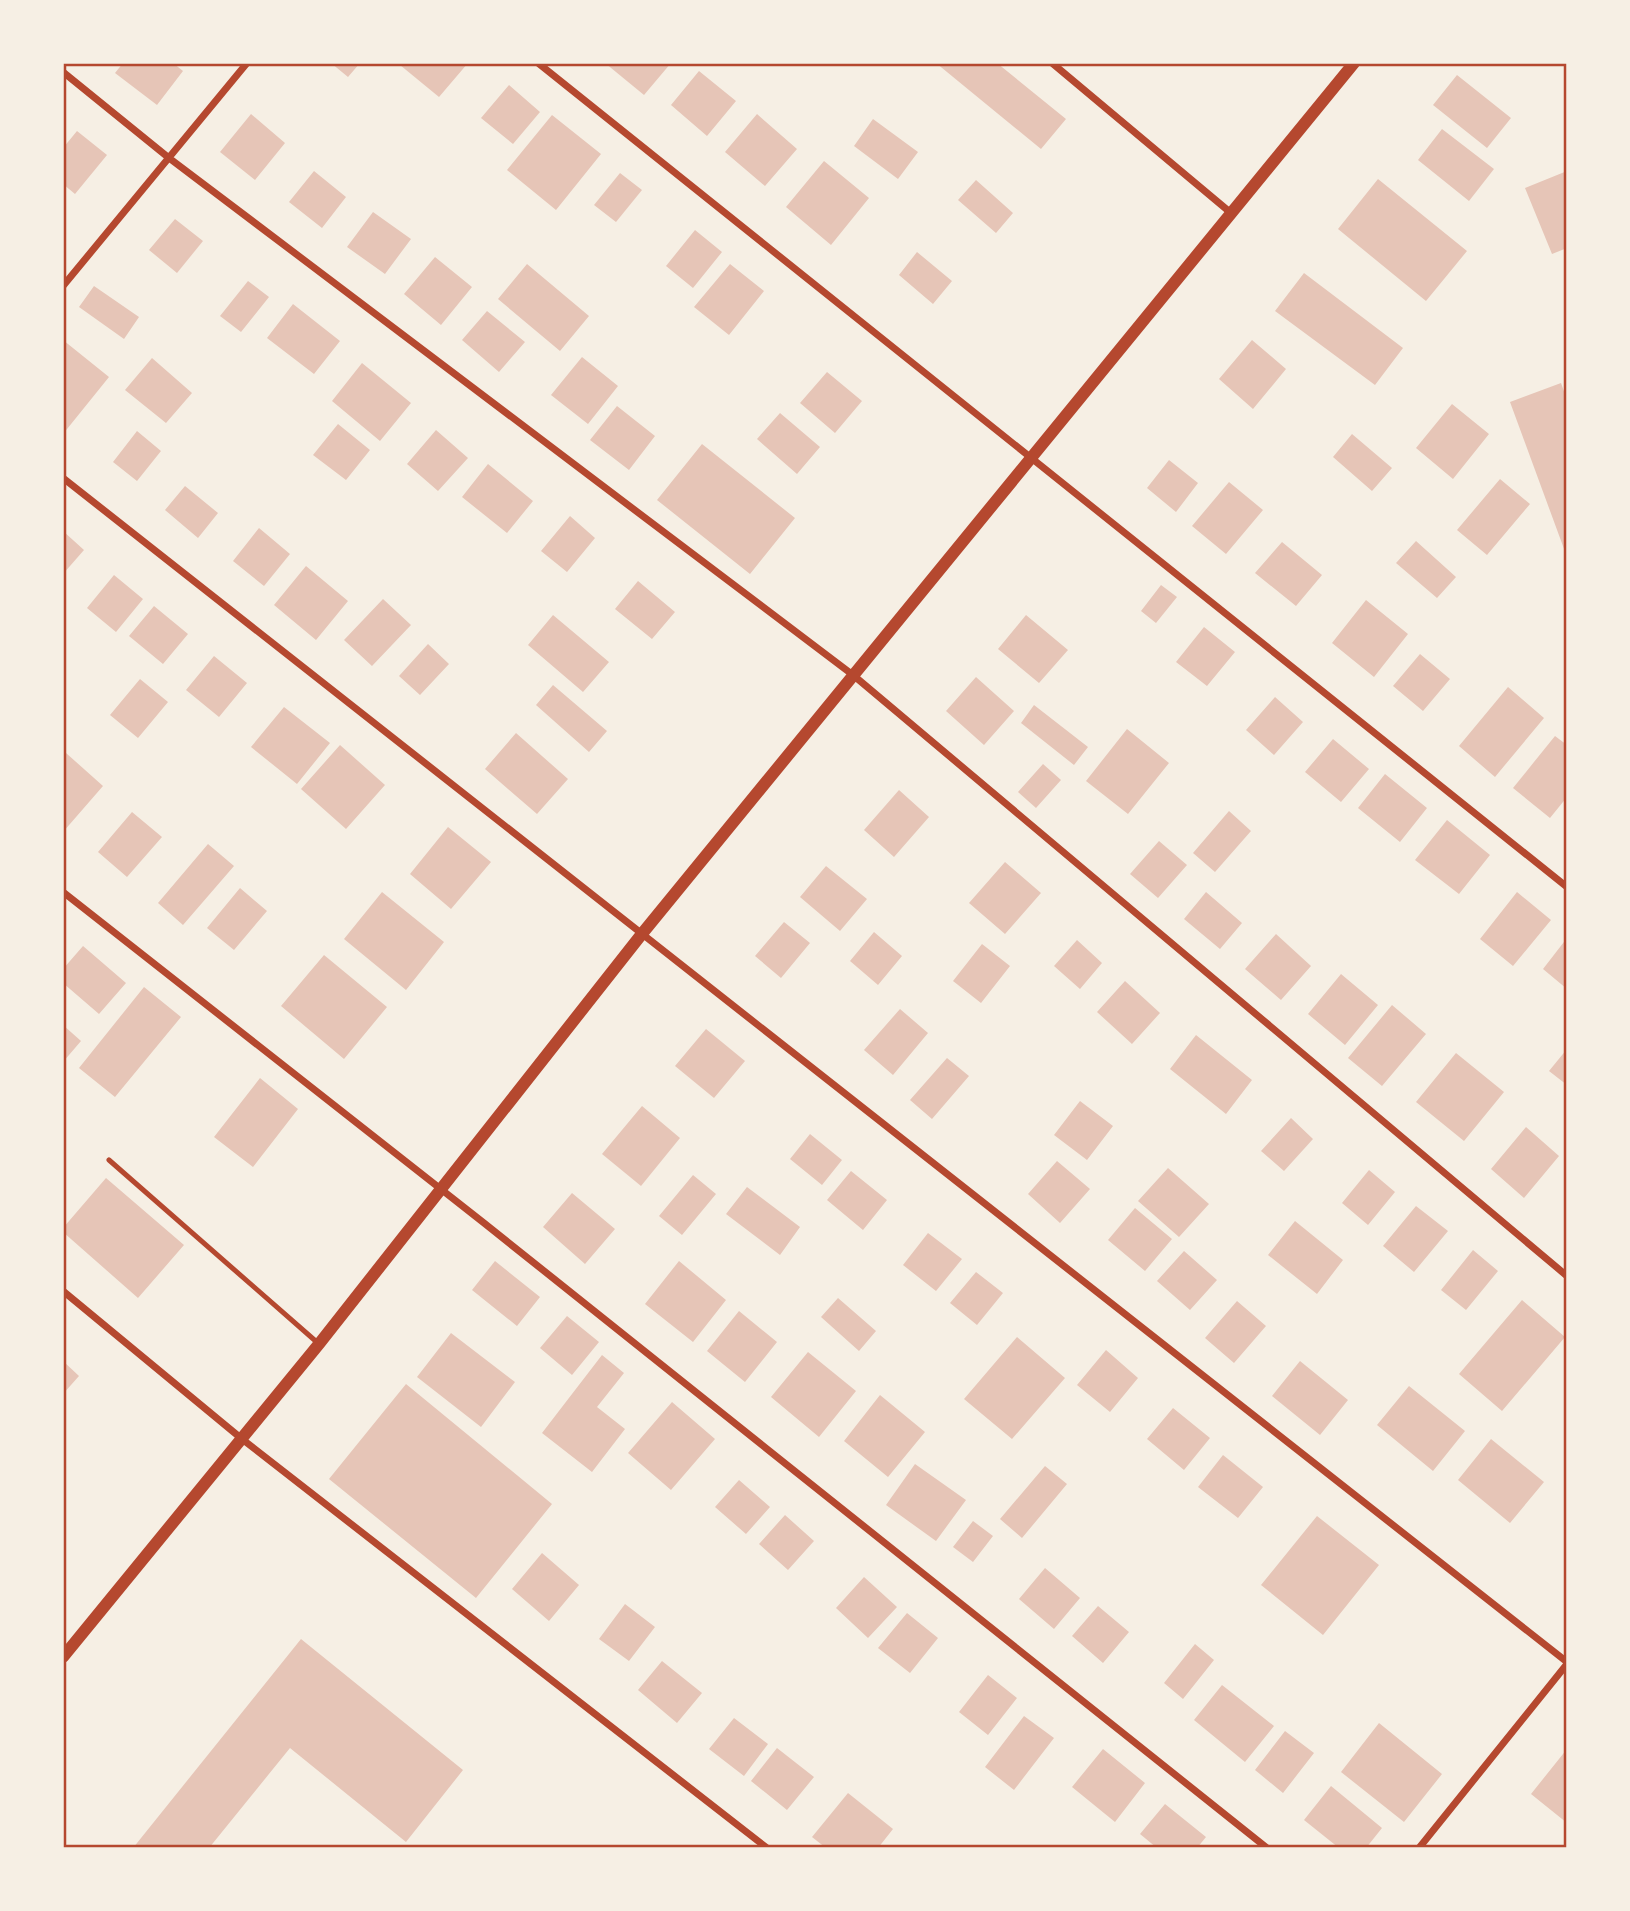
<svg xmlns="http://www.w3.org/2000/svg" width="1630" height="1911" viewBox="0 0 1630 1911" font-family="Spectral,serif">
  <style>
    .building { fill: #e6c5b7 }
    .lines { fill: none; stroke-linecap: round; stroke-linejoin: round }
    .service { stroke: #b5482f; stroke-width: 5 }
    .minor { stroke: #b5482f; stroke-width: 7 }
    .tertiary { stroke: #b5482f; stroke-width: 12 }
    .neatline { fill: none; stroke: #b5482f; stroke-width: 2.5 }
  </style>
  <rect width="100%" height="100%" fill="#f6efe4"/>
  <!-- building -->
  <path class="building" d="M123,63H173L183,71L157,105L115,73Z
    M331,63H360L348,77Z
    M402,63H468L439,97L400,65Z
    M605,63H671L644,95Z
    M936,63H997L1066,119L1041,149Z
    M699,71L736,101L707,136L671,105Z
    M1457,75L1511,118L1487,148L1433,105Z
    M509,85L540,112L513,144L481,118Z
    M251,114L285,143L255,180L220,152Z
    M757,114L797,149L765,186L725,152Z
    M552,115L601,154L556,210L507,170Z
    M873,119L918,152L898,179L854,146Z
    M1442,129L1494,169L1469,201L1418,160Z
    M77,131L107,155L75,194L63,184V148Z
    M824,161L869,198L831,245L786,207Z
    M314,171L346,197L322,228L289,202Z
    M1567,171V248L1552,254L1525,188Z
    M620,173L642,190L616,222L594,205Z
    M1378,179L1467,251L1426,301L1338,229Z
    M976,180L1013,213L996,233L958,200Z
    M373,212L411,239L385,274L347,247Z
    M175,219L203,241L177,273L149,250Z
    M695,230L722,252L693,288L666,266Z
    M917,252L952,281L933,304L899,275Z
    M435,257L472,287L441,325L404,294Z
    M527,264L589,316L560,351L498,299Z
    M730,264L764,291L729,335L694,307Z
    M1304,273L1403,348L1375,385L1275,311Z
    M248,281L269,297L241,332L220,316Z
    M94,286L139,317L124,339L79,307Z
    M293,304L340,341L314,374L267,338Z
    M487,311L525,342L499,372L462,340Z
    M63,340L109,377L63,434Z
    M1252,340L1286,369L1253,409L1219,379Z
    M582,357L618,386L588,424L551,395Z
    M152,358L192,393L166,423L125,390Z
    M362,363L411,403L380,441L332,401Z
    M827,372L862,401L835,433L800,403Z
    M1561,383L1567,400V557L1510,402Z
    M1452,404L1489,434L1453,479L1416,448Z
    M617,406L655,436L629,470L590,440Z
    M780,413L820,447L797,474L757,439Z
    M338,424L370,450L346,480L313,455Z
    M436,430L468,458L438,491L407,464Z
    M137,431L161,451L137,481L113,462Z
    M1352,434L1392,468L1372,491L1333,457Z
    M702,444L795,518L750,574L657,500Z
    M1169,460L1198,483L1176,512L1147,488Z
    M488,464L533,501L507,533L462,497Z
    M1500,479L1530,504L1487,555L1457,530Z
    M1229,482L1263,510L1226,554L1192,526Z
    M185,486L218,513L198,538L165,510Z
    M570,516L595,538L567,572L541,551Z
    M259,528L290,554L264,586L233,561Z
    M63,531L84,550L63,574Z
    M1416,541L1456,577L1437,598L1396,563Z
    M1282,542L1322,575L1296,606L1255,573Z
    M306,566L348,601L316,640L274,605Z
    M114,575L143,599L116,632L87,608Z
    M638,581L675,612L652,639L615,609Z
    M1161,585L1177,597L1156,623L1141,611Z
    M383,599L411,625L372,666L344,640Z
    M1366,600L1408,634L1374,677L1332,643Z
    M154,606L188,634L163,664L129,636Z
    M553,615L609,662L583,692L528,645Z
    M1026,615L1068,650L1039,683L998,649Z
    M1204,627L1235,652L1207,686L1176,662Z
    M428,644L449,664L420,695L399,676Z
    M1420,654L1450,679L1423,711L1393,686Z
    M214,656L247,683L219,717L186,690Z
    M976,677L1014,711L984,745L946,711Z
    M140,679L168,702L138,738L110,715Z
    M553,685L607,731L589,752L536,705Z
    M1508,687L1544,718L1495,777L1459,746Z
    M1275,697L1303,722L1274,755L1246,730Z
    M1034,705L1088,747L1074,765L1021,723Z
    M284,707L330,743L297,784L251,747Z
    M1127,729L1169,763L1128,814L1086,781Z
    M516,733L568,779L537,814L485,769Z
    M1555,736L1567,745V797L1550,818L1513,788Z
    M1333,739L1369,769L1341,802L1305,772Z
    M340,745L385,785L346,829L301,789Z
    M66,753L103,786L63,832V757Z
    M1043,764L1061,780L1036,808L1018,792Z
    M1385,774L1427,808L1400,842L1358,808Z
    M899,790L929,817L894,857L864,830Z
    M1229,811L1251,831L1215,872L1193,853Z
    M132,812L162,837L127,877L98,852Z
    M1447,820L1490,855L1459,894L1415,860Z
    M448,827L491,862L451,909L410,874Z
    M1159,841L1187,865L1158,898L1130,874Z
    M208,844L234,866L183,925L158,903Z
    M1005,862L1041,893L1005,934L969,903Z
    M826,866L867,899L840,931L800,897Z
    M240,888L267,911L234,950L207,928Z
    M382,892L444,942L406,990L344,939Z
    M1206,892L1242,923L1220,949L1184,919Z
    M1517,892L1551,920L1513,966L1480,939Z
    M784,922L810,943L781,978L755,956Z
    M874,932L902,956L878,985L850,961Z
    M1276,934L1311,966L1281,1000L1245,969Z
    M1567,938V989L1543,969Z
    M1077,940L1102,963L1080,989L1054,966Z
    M982,944L1010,966L981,1003L953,981Z
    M83,946L126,983L99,1014L63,983V969Z
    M324,955L387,1007L344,1059L281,1006Z
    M1341,974L1378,1005L1345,1045L1308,1014Z
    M1125,981L1160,1013L1132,1044L1097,1012Z
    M144,987L181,1017L115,1097L79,1068Z
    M1392,1005L1426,1034L1382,1086L1348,1058Z
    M900,1009L928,1033L893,1075L864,1050Z
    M63,1025L81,1041L63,1062Z
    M706,1029L745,1061L714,1098L675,1066Z
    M1196,1035L1252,1080L1226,1114L1170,1069Z
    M1567,1049V1085L1549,1071Z
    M1456,1053L1504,1092L1464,1141L1416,1102Z
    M947,1058L969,1076L932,1119L910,1100Z
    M260,1078L298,1109L253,1167L214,1137Z
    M1080,1101L1113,1126L1087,1160L1054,1135Z
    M642,1106L680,1138L641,1186L602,1154Z
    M1291,1118L1313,1139L1284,1171L1261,1151Z
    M1526,1127L1559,1156L1524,1198L1491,1169Z
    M810,1134L842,1160L822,1185L790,1159Z
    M1057,1161L1090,1189L1060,1223L1028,1194Z
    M1168,1168L1209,1204L1179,1237L1138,1201Z
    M1369,1170L1395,1192L1368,1225L1342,1203Z
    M851,1171L887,1200L863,1230L827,1200Z
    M693,1175L716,1194L682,1235L659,1216Z
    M106,1178L184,1245L138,1298L63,1232V1228Z
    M747,1187L800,1227L780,1255L726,1214Z
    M572,1193L615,1229L585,1264L543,1227Z
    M1416,1206L1448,1231L1414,1272L1383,1246Z
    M1135,1208L1172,1239L1145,1271L1108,1240Z
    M1295,1221L1343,1260L1317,1294L1268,1255Z
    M928,1233L962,1259L936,1291L903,1265Z
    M1473,1250L1498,1271L1466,1310L1441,1290Z
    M1184,1251L1217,1280L1190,1310L1157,1281Z
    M495,1261L540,1297L517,1326L472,1290Z
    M679,1261L726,1300L693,1342L645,1304Z
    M976,1272L1003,1293L977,1325L950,1303Z
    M838,1298L876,1331L859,1351L821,1317Z
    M1522,1300L1565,1337L1502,1411L1459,1374Z
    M1237,1301L1266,1326L1234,1363L1205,1338Z
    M739,1311L777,1342L745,1382L707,1351Z
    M567,1316L599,1342L572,1375L540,1348Z
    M451,1333L515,1382L481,1427L417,1377Z
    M1017,1337L1065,1378L1012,1439L964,1399Z
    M1106,1350L1138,1378L1110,1412L1077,1385Z
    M808,1352L856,1391L819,1437L771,1397Z
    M602,1355L624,1373L597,1407L625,1429L592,1472L542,1433Z
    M63,1361L79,1376L63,1394Z
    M1300,1361L1348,1400L1320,1435L1272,1396Z
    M406,1384L552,1504L476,1598L329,1479Z
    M1409,1386L1465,1431L1433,1471L1377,1425Z
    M880,1395L925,1432L888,1477L844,1441Z
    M672,1402L715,1439L671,1490L628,1453Z
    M1173,1408L1210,1438L1184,1470L1147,1439Z
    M1491,1439L1544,1482L1510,1523L1458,1480Z
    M1223,1455L1263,1487L1238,1518L1198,1487Z
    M915,1464L966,1500L936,1541L886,1505Z
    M1045,1466L1067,1484L1022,1538L1000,1519Z
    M739,1480L770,1507L746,1534L715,1507Z
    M785,1515L814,1541L788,1570L759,1544Z
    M1317,1516L1379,1565L1323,1635L1261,1585Z
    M973,1521L993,1536L973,1562L953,1547Z
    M542,1553L579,1585L549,1621L512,1589Z
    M1045,1568L1080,1598L1054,1629L1019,1599Z
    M864,1577L897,1607L868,1638L836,1608Z
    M625,1604L655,1627L629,1661L599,1639Z
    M1098,1606L1129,1632L1103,1663L1072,1636Z
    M907,1613L938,1638L910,1673L878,1648Z
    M301,1639L463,1770L406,1842L290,1748L209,1848H133Z
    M1195,1644L1214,1660L1183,1699L1164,1683Z
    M662,1661L702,1693L677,1723L638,1690Z
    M988,1675L1017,1698L988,1735L959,1712Z
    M1222,1685L1274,1726L1245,1762L1194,1720Z
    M1024,1716L1054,1738L1014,1790L985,1767Z
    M734,1718L768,1744L744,1776L709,1749Z
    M1379,1723L1442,1774L1404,1822L1341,1772Z
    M1285,1731L1314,1753L1283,1793L1255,1770Z
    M777,1748L814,1777L787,1810L751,1781Z
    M1103,1749L1145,1783L1115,1822L1072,1787Z
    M1567,1749V1823L1531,1794Z
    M1331,1786L1382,1828L1366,1848H1339L1304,1820Z
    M848,1793L893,1829L878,1848H826L812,1837Z
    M1165,1804L1206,1837L1197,1848H1157L1140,1834Z"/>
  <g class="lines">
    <!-- service -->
    <path class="service" d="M109,1160L319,1344"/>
    <!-- minor -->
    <path class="minor" d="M538,63L1567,887
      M1052,63L1231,213
      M63,72L169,158L853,675L1567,1276
      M63,286L247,63
      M63,478L1567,1662
      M63,892L484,1223L1267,1848
      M63,1291L242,1439L767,1848
      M1419,1848L1567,1664"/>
    <!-- tertiary -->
    <path class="tertiary" d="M63,1657L319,1344L641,935L1354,63"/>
  </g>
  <!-- border -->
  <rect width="1630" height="1911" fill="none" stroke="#f6efe4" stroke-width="130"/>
  <rect x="65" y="65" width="1500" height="1781" class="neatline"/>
</svg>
